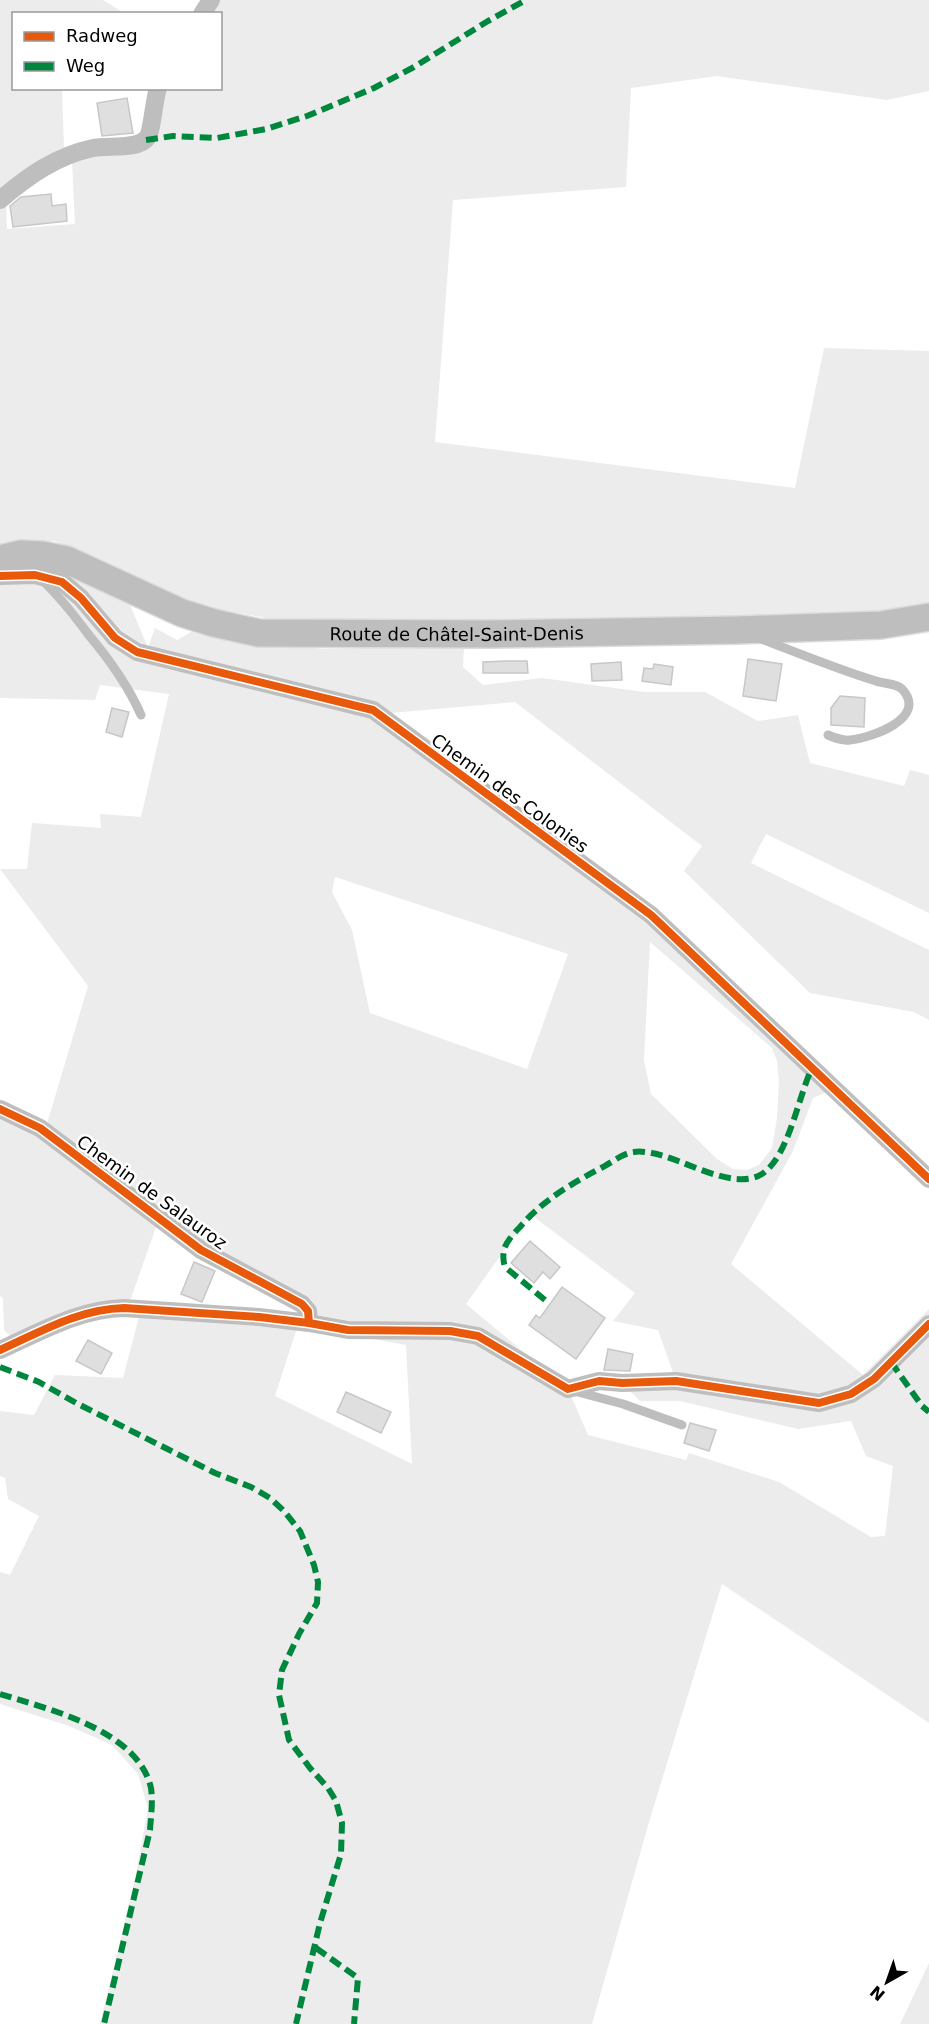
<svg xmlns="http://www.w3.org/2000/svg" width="929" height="2024" viewBox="0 0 929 2024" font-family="'DejaVu Sans',sans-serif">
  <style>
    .green { fill: #ececec; fill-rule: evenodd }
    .building { fill: #dfdfdf; stroke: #c7c7c7; stroke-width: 1.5 }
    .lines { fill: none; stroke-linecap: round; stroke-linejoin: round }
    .primary-casing { stroke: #dbdbdb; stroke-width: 30 }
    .service { stroke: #bebebe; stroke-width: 9 }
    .minor { stroke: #bebebe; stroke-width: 18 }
    .primary { stroke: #bebebe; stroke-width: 27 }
    .quiet { stroke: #00873e; stroke-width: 6; stroke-dasharray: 12 6; stroke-linecap: butt }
    .cycleway-casing { stroke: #fff; stroke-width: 11 }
    .cycleway { stroke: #e8590c; stroke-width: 8 }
    .labels { text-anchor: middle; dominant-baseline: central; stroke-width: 5; stroke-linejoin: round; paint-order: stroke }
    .street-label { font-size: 18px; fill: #000; stroke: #fff }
  </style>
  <rect width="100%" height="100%" fill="#fff"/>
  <!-- green -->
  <path class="green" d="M0,0H103L124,13L14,14V88L62,89L64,147L151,145L150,89L220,88V14L196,13L205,0H929V91L887,100L717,76L631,88L626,187L453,200L435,442L795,488L824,348L929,351V604L876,615L657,623L431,620L291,623L178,601L55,541L0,545ZM72,162L75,224L7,229L6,198Z
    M55,568L128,600L148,648L155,628L177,640L191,632L242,642L324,649L464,645L463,667L483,685L542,678L644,692H705L758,721L798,715L810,763L904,786L910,770L929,775V913L766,834L751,863L929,950V1020L914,1012L810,993L684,871L702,846L515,702L391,713L662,914L827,1092L813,1098L793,1151L731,1264L863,1375L929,1309V1723L722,1584L649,1822L592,2024H100L135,1879L148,1808L138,1774L112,1745L69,1726L0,1704V1572L10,1575L39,1516L8,1499L5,1478L0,1476V1411L34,1415L55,1375L123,1378L141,1309L297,1325L303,1312L156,1227L129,1304L12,1338L4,1330L3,1298L0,1296V1110L46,1127L88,986L0,869H27L32,823L101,828L100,814L141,817L169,694L100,685L95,700L0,698V569ZM335,877L568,954L527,1069L370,1013L352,930L332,892ZM650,942L772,1048L777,1061L779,1081L777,1118L772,1148L759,1165L747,1170L733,1169L717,1159L651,1094L644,1060ZM530,1214L635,1293L613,1321L658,1330L676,1381L622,1383L640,1401H680L798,1429L851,1421L866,1456L893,1466L885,1536L871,1537L779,1482L689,1453L686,1460L588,1435L568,1389L466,1304ZM298,1325L406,1345L412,1464L275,1396Z
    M929,1963V2024H900Z"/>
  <!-- building -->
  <path class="building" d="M127,98L133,133L102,136L97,103Z
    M51,194L52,206L66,204L67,221L13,227L10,206L21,197Z
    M748,659L782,664L776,701L743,696Z
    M506,661H527L528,673H483V662Z
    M621,662L622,680L592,681L591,664Z
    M654,664L673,667L671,685L642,681L644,668L653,669Z
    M840,696L865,698L864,727L831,725V708Z
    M112,708L129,712L122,737L106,732Z
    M530,1241L560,1267L550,1279L543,1272L534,1283L511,1263Z
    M194,1262L215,1271L202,1302L181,1294Z
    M562,1287L605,1318L576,1359L529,1325L536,1315L540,1318Z
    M88,1340L112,1353L101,1374L76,1361Z
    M608,1349L633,1354L630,1371L604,1370Z
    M346,1392L391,1412L381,1433L337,1412Z
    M690,1423L716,1430L709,1451L684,1443Z"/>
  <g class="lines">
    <!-- primary casing -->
    <g class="primary-casing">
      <g id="primary">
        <path id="s1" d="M0,559L21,554L42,555L67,560L182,613L214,623L259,633L489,634L737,630L881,625L929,617"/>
      </g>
    </g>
    <!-- service -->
    <path class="service" d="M43,581C60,597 74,615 88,634C109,659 128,685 141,715
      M759,638C798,653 837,669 876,681C884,684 896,683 902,689C929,718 871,738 850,740C842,741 835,738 828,735
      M574,1391L623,1404L682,1425"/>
    <!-- minor -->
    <path class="minor" d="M202,14L211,0
      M0,200C28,176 56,156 93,148C107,145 138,150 147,138C152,132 154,100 158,88
      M0,576L35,575L62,582L81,598L115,638L137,652L373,710L651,915L929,1179
      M0,1109L40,1128L201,1250L302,1304L308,1311L309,1323
      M0,1350C40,1332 79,1309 124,1308L259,1317L309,1323L348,1330L450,1331L478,1336L568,1389L599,1381L622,1383L676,1381L819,1403L851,1394L874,1379L929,1324"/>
    <!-- primary -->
    <use href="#primary" class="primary"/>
    <!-- quiet -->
    <path class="quiet" d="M146,140L173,136L217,138L266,129L307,116L374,88L414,67L488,21L526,0
      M545,1300L505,1267C503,1261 503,1256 504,1249C507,1241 514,1233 520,1227C543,1200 571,1184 601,1168C611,1163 623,1153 634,1152C639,1151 647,1152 652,1153C682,1158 733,1192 762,1174C789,1156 798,1097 812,1068
      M891,1362L922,1406L929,1412
      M0,1367L39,1382L78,1404L215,1473L251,1487L270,1498L284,1511L300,1531L314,1565L318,1582L317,1603L299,1634L282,1670L279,1695L289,1740L310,1768L328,1788L336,1801L342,1823L341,1854L320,1923L296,2024
      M0,1694C48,1709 138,1730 151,1788C153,1802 151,1816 150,1830L104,2024
      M316,1948L358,1978L354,2024"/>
    <!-- cycleway casing -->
    <g class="cycleway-casing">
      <path id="cycleway" d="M0,576L35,575L62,582L81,598L115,638L137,652L373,710L651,915L929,1179
        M0,1109L40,1128L201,1250L302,1304L308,1311L309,1323
        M0,1350C40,1332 79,1309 124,1308L259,1317L309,1323L348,1330L450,1331L478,1336L568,1389L599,1381L622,1383L676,1381L819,1403L851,1394L874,1379L929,1324"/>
    </g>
    <!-- cycleway -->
    <use href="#cycleway" class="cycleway"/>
  </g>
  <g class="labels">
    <!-- street labels -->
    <g class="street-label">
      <text stroke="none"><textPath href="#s1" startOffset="472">Route de Châtel-Saint-Denis</textPath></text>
      <text transform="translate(510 793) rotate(36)">Chemin des Colonies</text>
      <text transform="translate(152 1192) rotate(36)">Chemin de Salauroz</text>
    </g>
  </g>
  <!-- legend -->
  <rect x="12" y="12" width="210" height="78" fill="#ffffff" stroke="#999999" stroke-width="1.5"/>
  <rect x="24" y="32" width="30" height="9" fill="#e8590c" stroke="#999999" stroke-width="1.5"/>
  <text x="66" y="42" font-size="18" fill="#000000">Radweg</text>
  <rect x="24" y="62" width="30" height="9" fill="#00873e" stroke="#999999" stroke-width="1.5"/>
  <text x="66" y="72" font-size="18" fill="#000000">Weg</text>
  <!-- north arrow -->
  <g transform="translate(887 1982) rotate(220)" stroke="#ffffff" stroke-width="4.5" paint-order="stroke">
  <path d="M0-4.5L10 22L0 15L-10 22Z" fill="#000000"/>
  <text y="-9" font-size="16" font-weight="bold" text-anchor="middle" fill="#000000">N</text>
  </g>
</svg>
